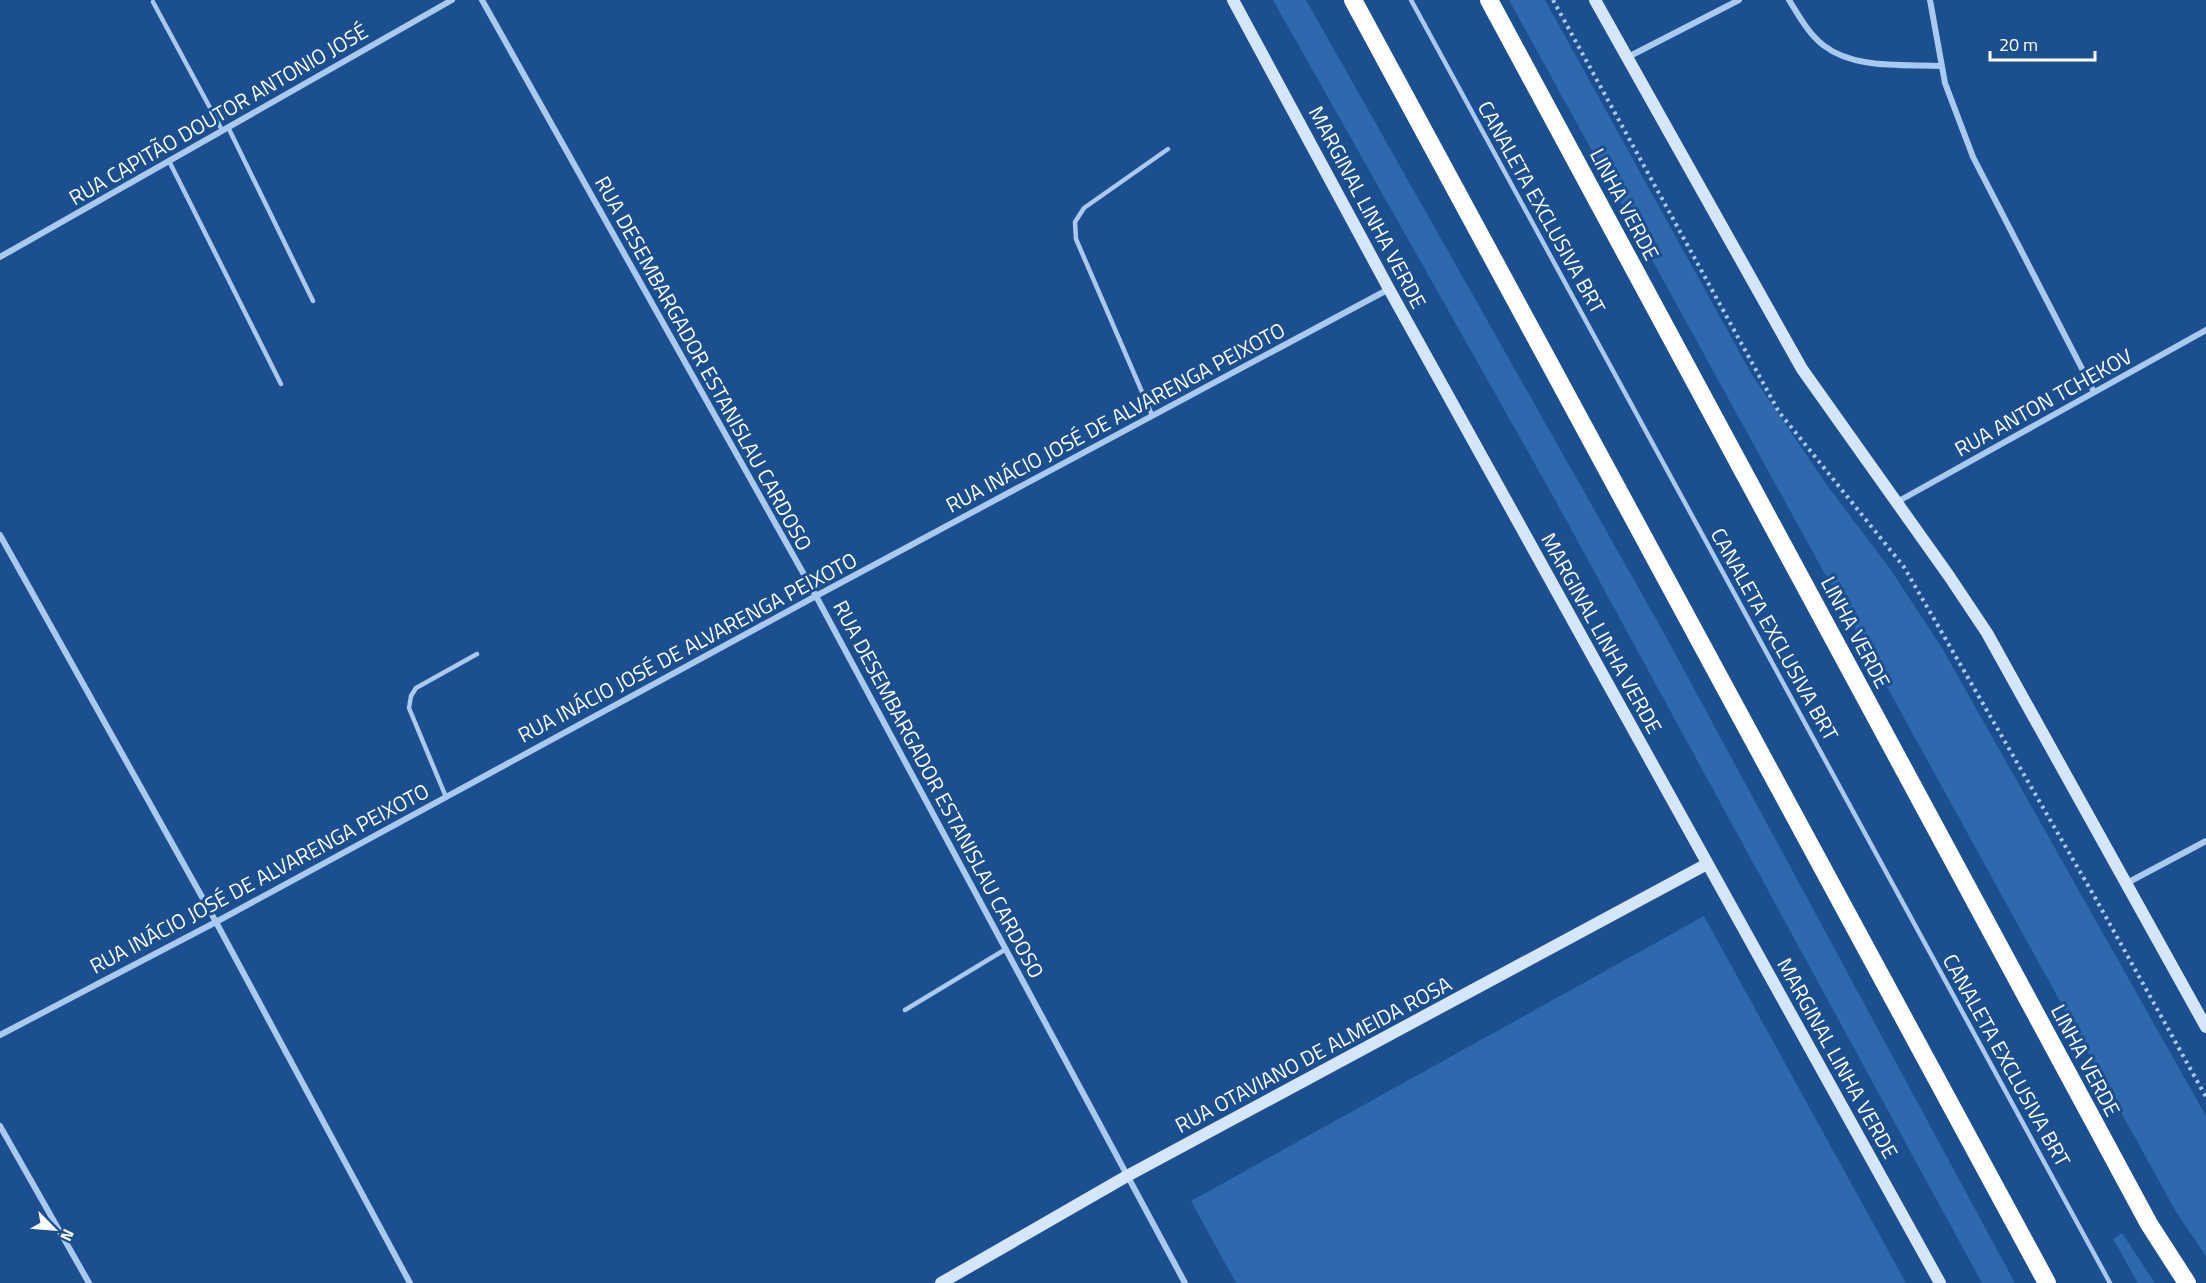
<svg xmlns="http://www.w3.org/2000/svg" width="2206" height="1283" viewBox="0 0 2206 1283" font-family="'Titillium Web',sans-serif">
  <style>
    .green { fill: #2e69ad }
    .lines { fill: none; stroke-linecap: round; stroke-linejoin: round }
    .path { stroke: #a9c9ee; stroke-width: 4; stroke-dasharray: 3 4.5; stroke-linecap: butt }
    .lane { stroke: #a9c9ee; stroke-width: 4.5 }
    .street { stroke: #a9c9ee; stroke-width: 6 }
    .secondary { stroke: #d6e6fa; stroke-width: 12 }
    .highway { stroke: #fff; stroke-width: 18 }
    .labels { text-anchor: middle; dominant-baseline: central; stroke-width: 6; stroke-linejoin: round; paint-order: stroke }
    .street-label { font-size: 21px; fill: #fff; stroke: #1b4f8f }
  </style>
  <rect width="100%" height="100%" fill="#1b4f8f"/>
  <!-- green -->
  <path class="green" d="M1273,0H1306L1664,633L2015,1283H1982L1558,505Z
    M1509,0H1545L1752,375L1829,488L1891,570L1942,648L2206,1116V1256L2176,1212Z
    M1704,916L1906,1283H1236L1191,1201Z
    M2122,1233L2155,1283H2138L2113,1239Z"/>
  <g class="lines">
    <!-- path -->
    <path class="path" d="M1553,0L1779,412L1904,567L2097,901L2206,1097"/>
    <!-- lane -->
    <path class="lane" d="M1411,0L2110,1283
      M153,2L222,130
      M228,127L313,301
      M169,161L281,384
      M1152,415L1076,239L1075,222L1084,208L1168,149
      M446,797L409,708L411,696L416,688L477,654
      M905,1010L1006,949"/>
    <!-- street -->
    <path class="street" d="M482,0L816,596L1185,1283
      M1789,0C1799,16 1808,33 1823,45C1855,70 1904,64 1942,66
      M1930,0L1945,83L1973,157L2094,392
      M1628,57L1739,0
      M0,257L452,0
      M1897,502L2206,330
      M0,535L216,922L410,1283
      M2127,883L2206,841
      M0,1035L216,922L816,596L1389,289
      M0,1126L89,1283"/>
    <!-- secondary -->
    <path class="secondary" d="M1233,0L1389,289L1940,1283
      M1595,0L1802,369L1949,576L1987,633L2206,1027
      M941,1283L1127,1176L1707,864"/>
    <!-- highway -->
    <path class="highway" d="M1353,0L2047,1283
      M1489,0L2149,1224L2187,1283"/>
  </g>
  <g class="labels">
    <!-- street labels -->
    <g class="street-label">
      <text transform="translate(218 114) rotate(-30)">RUA CAPITÃO DOUTOR ANTONIO JOSÉ</text>
      <text transform="translate(1625 204) rotate(62)">LINHA VERDE</text>
      <text transform="translate(1368 207) rotate(62)">MARGINAL LINHA VERDE</text>
      <text transform="translate(1542 207) rotate(61)">CANALETA EXCLUSIVA BRT</text>
      <text transform="translate(704 363) rotate(61)">RUA DESEMBARGADOR ESTANISLAU CARDOSO</text>
      <text transform="translate(2043 402) rotate(-29)">RUA ANTON TCHEKOV</text>
      <text transform="translate(1115 417) rotate(-28)">RUA INÁCIO JOSÉ DE ALVARENGA PEIXOTO</text>
      <text transform="translate(1856 632) rotate(62)">LINHA VERDE</text>
      <text transform="translate(1602 633) rotate(61)">MARGINAL LINHA VERDE</text>
      <text transform="translate(1775 634) rotate(61)">CANALETA EXCLUSIVA BRT</text>
      <text transform="translate(687 647) rotate(-28)">RUA INÁCIO JOSÉ DE ALVARENGA PEIXOTO</text>
      <text transform="translate(939 789) rotate(62)">RUA DESEMBARGADOR ESTANISLAU CARDOSO</text>
      <text transform="translate(259 878) rotate(-28)">RUA INÁCIO JOSÉ DE ALVARENGA PEIXOTO</text>
      <text transform="translate(1313 1054) rotate(-28)">RUA OTAVIANO DE ALMEIDA ROSA</text>
      <text transform="translate(1838 1058) rotate(61)">MARGINAL LINHA VERDE</text>
      <text transform="translate(2007 1060) rotate(61)">CANALETA EXCLUSIVA BRT</text>
      <text transform="translate(2086 1060) rotate(62)">LINHA VERDE</text>
    </g>
  </g>
  <!-- north arrow -->
  <g transform="translate(54 1229) rotate(115)" stroke="#1b4f8f" stroke-width="4.5" paint-order="stroke">
  <path d="M0-4.5L10 22L0 15L-10 22Z" fill="#ffffff"/>
  <text y="-9" font-size="16" font-weight="bold" text-anchor="middle" fill="#ffffff">N</text>
  </g>
  <!-- scale -->
  <path d="M1990 51v9h105v-9" fill="none" stroke="#ffffff" stroke-width="3"/>
  <text x="1999" y="51" font-size="18" fill="#ffffff" stroke="#1b4f8f" stroke-width="4.5" paint-order="stroke">20 m</text>
</svg>
